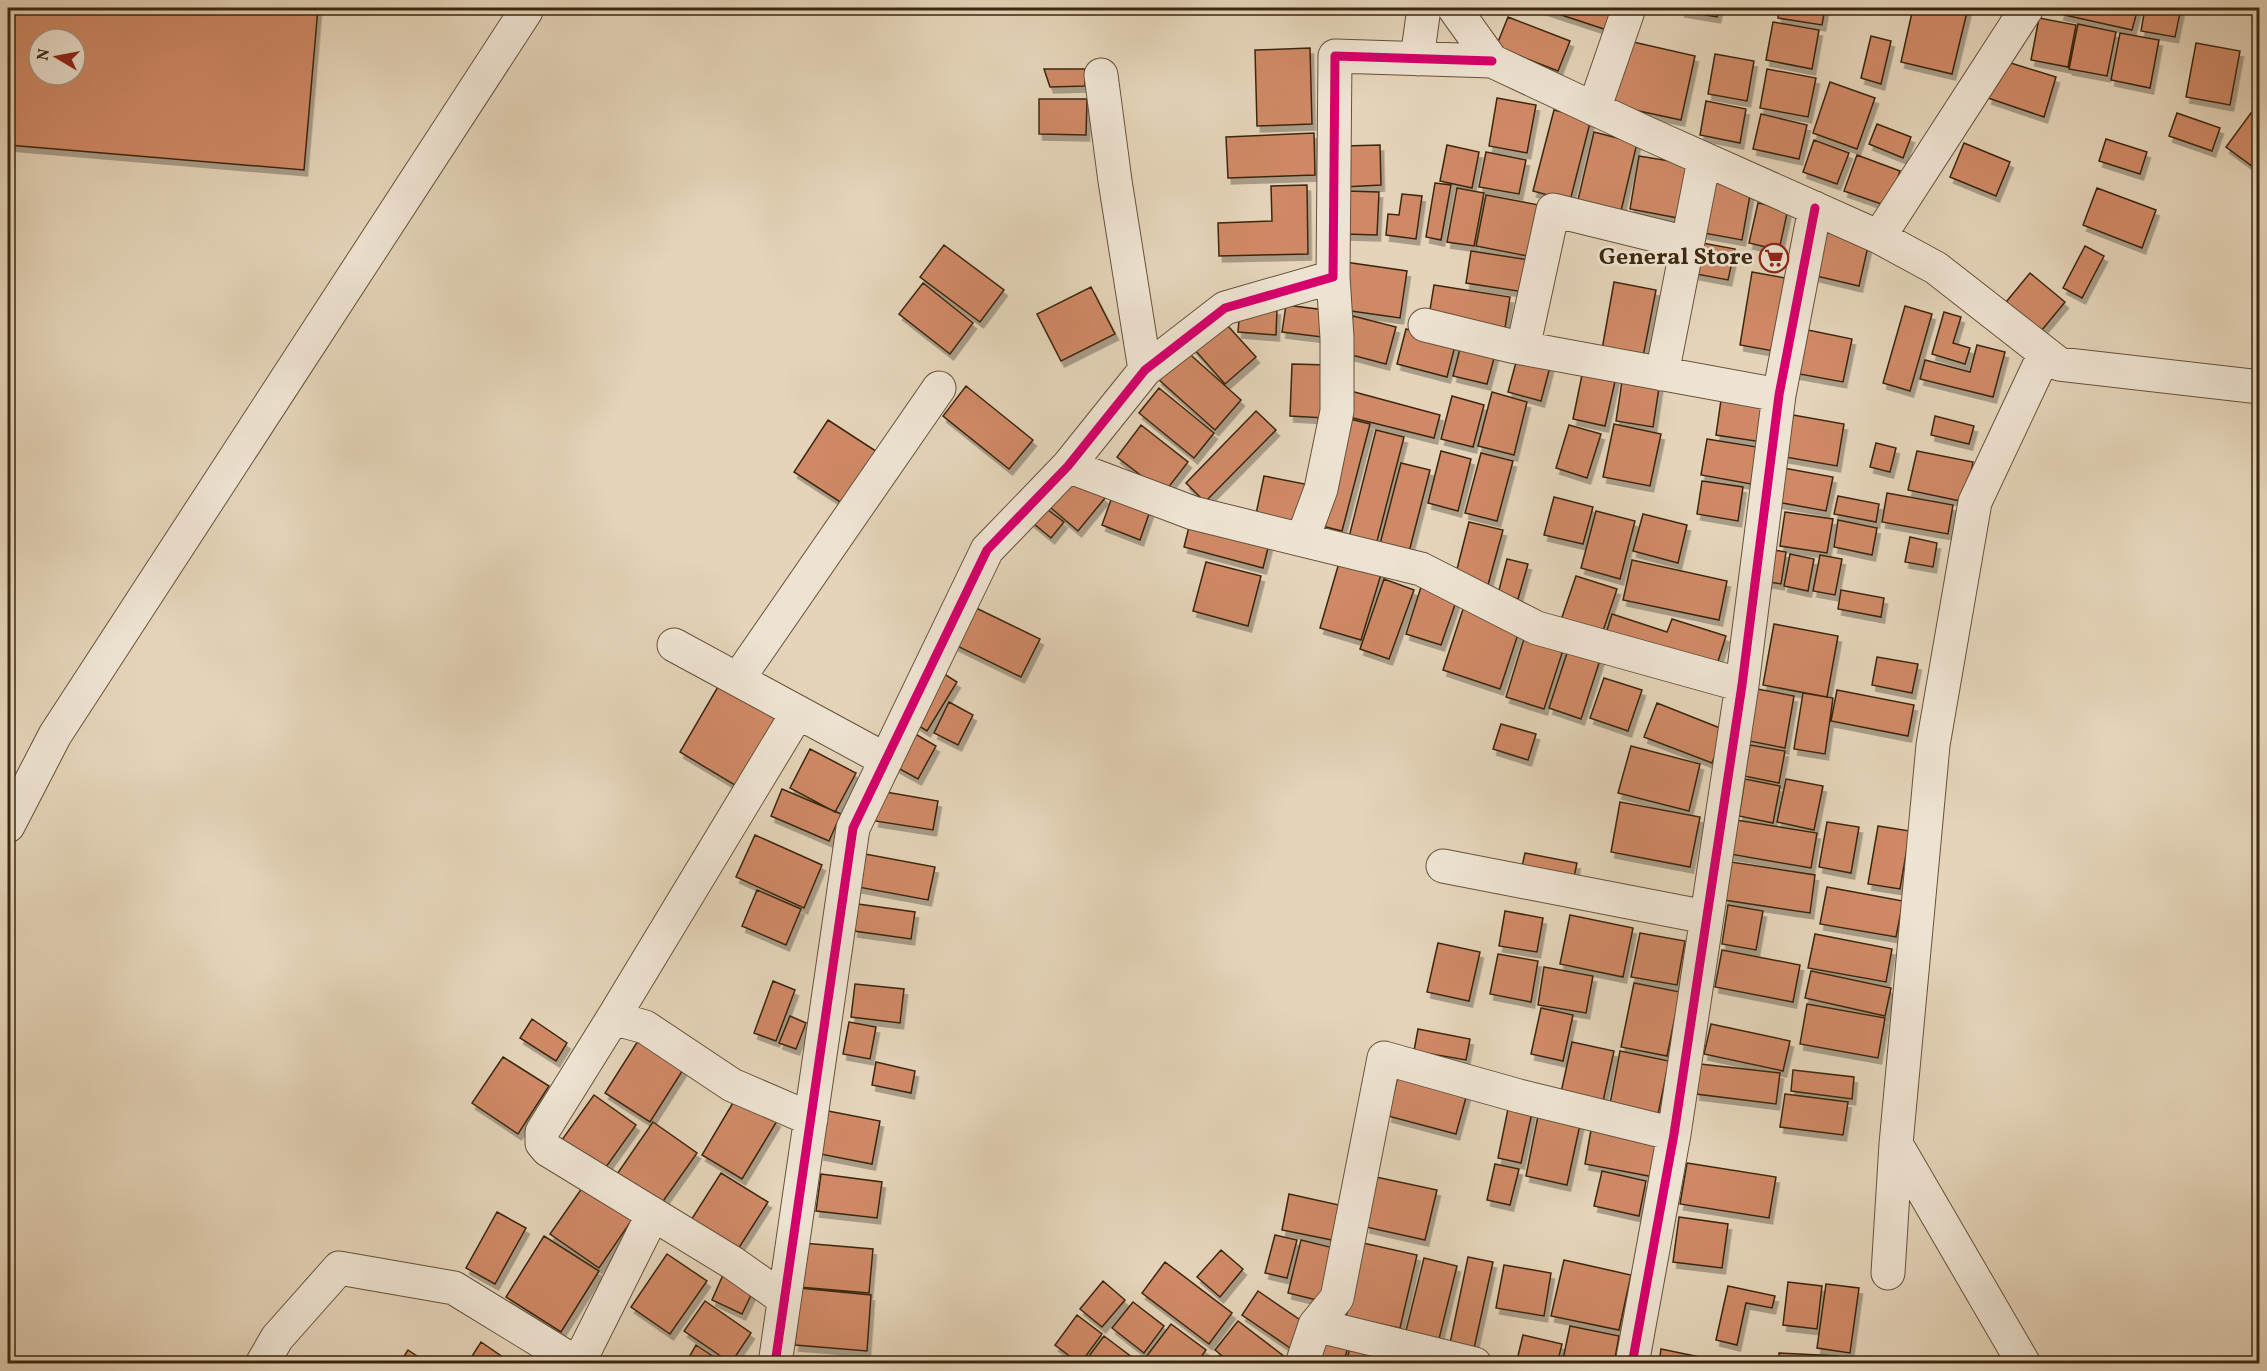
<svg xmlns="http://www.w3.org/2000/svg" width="2267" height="1371" viewBox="0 0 2267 1371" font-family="Vollkorn,serif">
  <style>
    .building { fill: #d08966; stroke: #3b270f; stroke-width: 1.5; fill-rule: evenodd; filter: url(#shadow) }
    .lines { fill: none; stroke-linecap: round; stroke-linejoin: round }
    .street-casing { stroke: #66523a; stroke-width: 35 }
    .street { stroke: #eee3d2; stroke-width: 33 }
    .cycleway-casing { stroke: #eee3d2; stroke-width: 13 }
    .cycleway { stroke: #d6006c; stroke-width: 9 }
    .labels { text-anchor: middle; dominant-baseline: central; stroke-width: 5; stroke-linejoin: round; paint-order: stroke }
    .poi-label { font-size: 24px; font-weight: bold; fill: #3b270f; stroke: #eee3d2; text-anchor: end }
  </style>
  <defs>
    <filter id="shadow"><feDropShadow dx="3.5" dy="6" stdDeviation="0" flood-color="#0004"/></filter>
  </defs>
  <rect width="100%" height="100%" fill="#e5d4b9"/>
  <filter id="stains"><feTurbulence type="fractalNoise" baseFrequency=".00333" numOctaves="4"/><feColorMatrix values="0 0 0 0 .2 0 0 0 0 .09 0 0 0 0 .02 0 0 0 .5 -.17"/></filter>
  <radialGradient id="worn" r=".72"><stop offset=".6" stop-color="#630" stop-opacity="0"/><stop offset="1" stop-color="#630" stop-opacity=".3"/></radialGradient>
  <!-- building -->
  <path class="building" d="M8,8H318L304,170L8,145ZM39,39H75V75H39Z
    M1540,8H1616L1610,31Z
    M1682,8H1719L1717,17L1681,11Z
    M1779,8H1825L1822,25L1778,18Z
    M1913,8H1968L1952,74L1901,62Z
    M2062,8H2138L2132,30L2060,14Z
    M2145,8H2181L2175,37L2141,31Z
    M1508,17L1570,41L1558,71L1496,47Z
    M2039,18L2076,25L2068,67L2031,60Z
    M1773,22L1819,30L1812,69L1766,60Z
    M2078,24L2116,32L2107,76L2069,69Z
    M2120,33L2159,40L2150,88L2111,80Z
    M1871,36L1891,41L1881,84L1861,78Z
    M1620,39L1695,56L1681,120L1606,104Z
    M2196,43L2240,51L2230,105L2186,97Z
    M1310,48L1312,124L1257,126L1255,50Z
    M1715,54L1754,61L1747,101L1708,94Z
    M2001,60L2056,77L2044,117L1988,98Z
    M1044,69H1085V86L1050,87Z
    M1767,69L1816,78L1808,117L1760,108Z
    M1830,82L1875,98L1857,149L1813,133Z
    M1497,98L1536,105L1527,153L1489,146Z
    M1039,99H1087L1086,135L1039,134Z
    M1706,101L1746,109L1740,143L1700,135Z
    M1554,110L1591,119L1570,201L1533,191Z
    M2177,113L2220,128L2212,151L2169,136Z
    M2251,113L2260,119V172L2226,147Z
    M1761,114L1807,125L1799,159L1753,149Z
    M1877,124L1911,137L1903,158L1869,144Z
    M1594,132L1637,143L1621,211L1578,200Z
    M1314,133L1315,175L1228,178L1226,137Z
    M2106,139L2147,152L2140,174L2099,161Z
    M1814,140L1849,153L1837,184L1803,172Z
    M1964,143L2010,162L1996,196L1950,177Z
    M1380,145L1381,185L1344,187L1343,146Z
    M1447,145L1479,152L1472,188L1440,181Z
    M1486,152L1526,160L1519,194L1479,187Z
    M1857,155L1900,171L1887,206L1844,191Z
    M1639,156L1688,164L1678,218L1630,209Z
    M1709,176L1752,184L1742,240L1698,232Z
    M1435,183L1451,185L1441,240L1426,237Z
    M1307,185L1308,254L1219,256L1218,223L1272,221L1271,186Z
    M1457,188L1484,193L1474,246L1447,242Z
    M2097,188L2156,210L2142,248L2083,225Z
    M1346,191L1379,192L1377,235L1345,234Z
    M1402,194L1422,196L1416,239L1386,235L1388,214L1399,215Z
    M1486,195L1544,206L1533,257L1476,246Z
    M1758,203L1788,209L1779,250L1749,243Z
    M1822,231L1869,242L1859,286L1812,275Z
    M1697,242L1735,249L1728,280L1691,273Z
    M944,245L1004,290L980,322L920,277Z
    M2085,246L2104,256L2082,298L2063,288Z
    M1471,251L1529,260L1524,292L1466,283Z
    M1345,262L1407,271L1400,318L1337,309Z
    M1752,272L1791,279L1779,352L1740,345Z
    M2030,273L2065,302L2037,336L2002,307Z
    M1614,282L1656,290L1642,362L1601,355Z
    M923,283L973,323L950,354L899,314Z
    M1434,285L1510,297L1504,334L1428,322Z
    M1091,287L1115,334L1061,361L1037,314Z
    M1209,305L1256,357L1225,384L1179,332Z
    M1286,305L1325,310L1322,337L1282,332Z
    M1240,306L1277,309L1276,335L1238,332Z
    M1905,306L1932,314L1910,391L1883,383Z
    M1944,312L1961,317L1953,343L1970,348L1965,364L1932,354Z
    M1353,316L1396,327L1386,364L1344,353Z
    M1406,329L1456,342L1447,377L1397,364Z
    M1803,329L1852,339L1843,382L1794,373Z
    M1462,341L1496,351L1487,384L1453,376Z
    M1977,345L2005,352L1993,397L1920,379L1925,360L1970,372Z
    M1184,349L1241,400L1215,430L1158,379Z
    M1518,355L1551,363L1541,401L1508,392Z
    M1292,364L1329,365L1325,418L1290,416Z
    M1583,370L1616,377L1605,426L1573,419Z
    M1623,375L1660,381L1653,427L1616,421Z
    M966,386L1033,440L1009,469L943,416Z
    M1159,388L1214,433L1194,458L1139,413Z
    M1347,390L1440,415L1434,438L1341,415Z
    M1492,392L1527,402L1514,455L1478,446Z
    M1452,396L1484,405L1473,447L1441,439Z
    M1721,400L1767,406L1762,442L1716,435Z
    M1256,411L1276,430L1205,502L1186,483Z
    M1793,415L1844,424L1837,466L1785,457Z
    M1935,416L1974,426L1969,444L1931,435Z
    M1346,418L1370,424L1342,531L1318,525Z
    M828,420L885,457L851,509L794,472Z
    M1614,424L1661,434L1650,486L1603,477Z
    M1141,425L1188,462L1164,493L1117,457Z
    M1569,425L1601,434L1587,478L1556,468Z
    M1376,430L1404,437L1376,545L1349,537Z
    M1707,439L1757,447L1751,484L1701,475Z
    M1876,443L1896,448L1890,472L1870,467Z
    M1441,451L1471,459L1458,511L1428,503Z
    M1917,451L1973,462L1965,502L1908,490Z
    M1481,453L1513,461L1497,521L1465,513Z
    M1401,463L1430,470L1409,552L1380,544Z
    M1778,467L1833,477L1826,511L1772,501Z
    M1071,469L1105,498L1078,531L1044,502Z
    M1264,476L1310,485L1302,524L1256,514Z
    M1702,481L1743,487L1738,521L1697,514Z
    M1887,493L1953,505L1948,534L1882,522Z
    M1838,496L1879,504L1876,522L1834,514Z
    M1112,497L1150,511L1140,540L1102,525Z
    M1554,497L1593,507L1583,544L1544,535Z
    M1040,504L1064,522L1051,538L1028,519Z
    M1596,511L1635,521L1620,579L1581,568Z
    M1785,512L1833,519L1827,553L1780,546Z
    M1643,514L1687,525L1678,563L1633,551Z
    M1191,519L1270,540L1263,568L1184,547Z
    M1838,520L1877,528L1872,555L1834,547Z
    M1469,522L1503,530L1488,585L1455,577Z
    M1910,537L1937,543L1933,567L1905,562Z
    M1768,549L1786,552L1781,584L1762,581Z
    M1790,554L1814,559L1808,591L1784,586Z
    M1820,555L1842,559L1835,595L1813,591Z
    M1341,556L1383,568L1361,640L1320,628Z
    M1507,559L1528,564L1518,599L1498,594Z
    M1632,560L1727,581L1719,620L1623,600Z
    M1206,562L1261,576L1248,626L1193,611Z
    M1576,576L1617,589L1602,634L1561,620Z
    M1384,579L1414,590L1389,659L1360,649Z
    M1421,587L1457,599L1441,645L1406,634Z
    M1841,590L1884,598L1881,617L1838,609Z
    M1465,603L1522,622L1500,689L1443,670Z
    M974,607L1040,639L1021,677L955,645Z
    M1612,614L1667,632L1672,619L1726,636L1715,671L1605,637Z
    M1774,624L1838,636L1827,697L1763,685Z
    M1526,632L1565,644L1544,709L1506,697Z
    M1569,647L1601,657L1581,719L1549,708Z
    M1877,657L1918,664L1912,693L1872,685Z
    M941,672L957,682L927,731L911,721Z
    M1604,678L1642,690L1628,731L1590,718Z
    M719,685L778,720L738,787L680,752Z
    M1752,688L1794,696L1785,748L1744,740Z
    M1837,690L1914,705L1908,736L1831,721Z
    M1803,693L1833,698L1825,754L1794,749Z
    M949,702L973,715L958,745L934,733Z
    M1657,703L1725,730L1712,763L1644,737Z
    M1501,724L1536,734L1528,760L1493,749Z
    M905,728L936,746L918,779L887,762Z
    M1750,745L1785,751L1779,783L1744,776Z
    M1631,746L1700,764L1689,811L1618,793Z
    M810,749L856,773L835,812L790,788Z
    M1745,779L1780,786L1773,823L1739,816Z
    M1786,779L1823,786L1814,830L1777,822Z
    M782,789L841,814L829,841L771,816Z
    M880,791L938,801L933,830L875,821Z
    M1620,802L1700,817L1690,867L1611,852Z
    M1736,820L1817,833L1811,868L1730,854Z
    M1827,822L1859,827L1851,873L1819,867Z
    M1878,826L1910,831L1900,889L1868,884Z
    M755,835L822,865L804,908L736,877Z
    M1525,853L1577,863L1572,886L1520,875Z
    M865,854L935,867L928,900L858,887Z
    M1731,862L1815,875L1810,913L1724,900Z
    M1827,887L1903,901L1896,937L1820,924Z
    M757,890L801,909L786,945L742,926Z
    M858,904L915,912L911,939L854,931Z
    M1728,905L1763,911L1756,950L1722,944Z
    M1505,911L1543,918L1537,952L1499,946Z
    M1570,915L1633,928L1623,977L1560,964Z
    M1640,933L1685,941L1677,985L1631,977Z
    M1815,934L1892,949L1886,982L1808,968Z
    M1438,943L1480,952L1469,1001L1427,992Z
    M1722,950L1800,965L1793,1002L1715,987Z
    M1498,954L1538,961L1531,1002L1490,994Z
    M1544,967L1593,976L1586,1013L1538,1005Z
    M1811,971L1891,988L1885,1016L1805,998Z
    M773,981L795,990L776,1041L754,1033Z
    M1634,983L1680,992L1667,1056L1621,1047Z
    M855,984L904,989L900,1023L851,1017Z
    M1807,1004L1885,1018L1878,1058L1800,1044Z
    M1541,1008L1573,1015L1563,1061L1531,1054Z
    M790,1016L806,1023L796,1049L779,1043Z
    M532,1019L567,1043L556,1061L520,1038Z
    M849,1022L876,1027L870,1059L843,1054Z
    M1711,1024L1790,1041L1783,1071L1704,1054Z
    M1418,1029L1470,1039L1466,1060L1414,1051Z
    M643,1033L688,1062L650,1122L605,1093Z
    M1572,1042L1614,1051L1602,1106L1560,1097Z
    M1620,1051L1669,1061L1657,1119L1609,1109Z
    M503,1057L549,1086L518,1134L472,1103Z
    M876,1062L915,1071L911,1093L872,1085Z
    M1700,1064L1780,1073L1776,1104L1696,1094Z
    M1793,1070L1854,1077L1852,1099L1791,1091Z
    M1399,1072L1468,1090L1456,1134L1388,1116Z
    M1785,1094L1848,1102L1843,1135L1780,1127Z
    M594,1095L636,1125L601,1174L559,1144Z
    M737,1096L777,1121L742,1179L702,1155Z
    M1509,1104L1533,1108L1521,1163L1498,1158Z
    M828,1111L880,1121L872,1164L820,1154Z
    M1539,1111L1581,1120L1567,1185L1526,1176Z
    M653,1122L697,1153L659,1207L615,1177Z
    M1591,1130L1660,1143L1654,1177L1585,1164Z
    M1687,1163L1776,1177L1769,1218L1680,1204Z
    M1495,1164L1519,1169L1510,1205L1487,1200Z
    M1602,1171L1646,1181L1639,1216L1594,1206Z
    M721,1173L768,1202L733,1257L686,1228Z
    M821,1174L882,1182L877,1218L816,1211Z
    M1376,1177L1437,1190L1425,1240L1366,1227Z
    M589,1178L638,1211L599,1268L550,1234Z
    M1289,1194L1339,1205L1332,1240L1282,1230Z
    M497,1212L526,1228L495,1284L466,1268Z
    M1679,1217L1728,1224L1722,1268L1673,1262Z
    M1275,1235L1297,1240L1287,1278L1265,1273Z
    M544,1236L599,1271L561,1332L506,1297Z
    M1301,1240L1338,1249L1325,1302L1288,1293Z
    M802,1243L873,1249L869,1293L799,1287Z
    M1363,1243L1417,1255L1400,1328L1346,1317Z
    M1221,1250L1243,1269L1220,1297L1197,1277Z
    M667,1254L707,1281L670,1334L631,1307Z
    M1468,1257L1493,1262L1473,1353L1449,1348Z
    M1424,1258L1457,1266L1437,1347L1404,1339Z
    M1564,1260L1631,1275L1619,1330L1551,1316Z
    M1165,1262L1232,1313L1209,1344L1142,1293Z
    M1504,1265L1551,1273L1544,1316L1496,1308Z
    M723,1275L754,1289L742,1314L712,1300Z
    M1103,1281L1125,1300L1102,1327L1080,1309Z
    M1788,1282L1822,1286L1817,1329L1783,1325Z
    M1826,1284L1859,1288L1850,1353L1817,1348Z
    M1728,1286L1775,1296L1772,1308L1746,1303L1737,1345L1716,1340Z
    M799,1288L871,1295L867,1351L795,1345Z
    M1258,1291L1309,1326L1293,1350L1242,1315Z
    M705,1301L751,1333L731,1363L684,1331Z
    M1133,1302L1164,1326L1144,1353L1112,1328Z
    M1077,1315L1102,1334L1080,1364L1055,1345Z
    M1238,1321L1293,1363V1364H1232L1215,1350Z
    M1171,1324L1206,1350L1196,1364H1154L1146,1357Z
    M1570,1326L1619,1336L1614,1364H1562Z
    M1318,1330L1350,1340L1343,1364H1308Z
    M1353,1334L1384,1343L1379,1364H1346Z
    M1523,1335L1562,1344L1557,1364H1516Z
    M1104,1336L1137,1361L1135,1364H1083Z
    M481,1342L513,1364H467Z
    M696,1345L717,1359L714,1364H685Z
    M1661,1349L1710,1359L1709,1364H1659Z
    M408,1350L429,1364H399Z
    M1779,1353L1838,1356L1837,1364H1779Z"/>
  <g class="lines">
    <!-- street casing -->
    <g class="street-casing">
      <path id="street" d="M1454,8L1492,61L1644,132L1879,237L1936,268L2059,364L2260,387
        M1417,59L1424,8
        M1101,75L1115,181L1145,370
        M1594,109L1629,8
        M1879,237L2027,8
        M1425,325L1511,346L1779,395
        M1523,348L1553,210L1687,243
        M1662,374L1704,160
        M1068,466L1193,513L1421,569L1537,628L1742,685
        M1303,538L1321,489L1337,411V338L1333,277
        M674,645L886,760
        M738,679L939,388
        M8,826L55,735L526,11L521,8
        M1443,866L1706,917
        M613,1018L798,712
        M1896,1144L2024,1364
        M1888,1273L1896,1144L1933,745L1975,502L2045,353
        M784,1299L733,1263L548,1150L542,1143V1132L613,1018L645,1027L732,1085L811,1119
        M1315,1325L1475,1364
        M262,1364L277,1338L339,1268L454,1288L578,1364
        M578,1364L653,1214
        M775,1364L853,828L987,550L1068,466L1145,370L1225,308L1333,277L1335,56L1492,61
        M1302,1364L1315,1325L1337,1298L1384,1058L1519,1096L1674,1134
        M1632,1364L1674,1134L1742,685L1779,395L1815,208"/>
    </g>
    <!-- street -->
    <use href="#street" class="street"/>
    <!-- cycleway casing -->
    <g class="cycleway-casing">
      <path id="cycleway" d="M775,1364L853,828L987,550L1068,466L1145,370L1225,308L1333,277L1335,56L1492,61
        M1632,1364L1674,1134L1742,685L1779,395L1815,208"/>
    </g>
    <!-- cycleway -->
    <use href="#cycleway" class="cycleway"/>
  </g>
  <!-- icons -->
  <defs>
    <g id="supermarket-ring" transform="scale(1.5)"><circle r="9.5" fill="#eee3d2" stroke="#8f2418" stroke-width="1.5"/><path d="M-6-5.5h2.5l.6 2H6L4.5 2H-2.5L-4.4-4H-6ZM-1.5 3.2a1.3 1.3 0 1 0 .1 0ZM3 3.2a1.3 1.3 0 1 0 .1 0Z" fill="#8f2418"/></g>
  </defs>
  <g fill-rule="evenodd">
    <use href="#supermarket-ring" x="1774" y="258"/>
  </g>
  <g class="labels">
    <!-- poi labels -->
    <g class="poi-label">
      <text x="1753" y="258">General Store</text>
    </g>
  </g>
  <!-- margin -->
  <rect width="2267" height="1371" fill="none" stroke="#e5d4b9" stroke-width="30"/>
  <rect x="9" y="9" width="2249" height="1353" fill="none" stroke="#3b270f" stroke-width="3"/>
  <rect x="15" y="15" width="2237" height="1341" fill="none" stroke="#3b270f" stroke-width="1.5"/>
  <!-- north arrow -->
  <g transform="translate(57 57) rotate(280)"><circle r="28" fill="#eee3d2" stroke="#a69884" stroke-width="1.5"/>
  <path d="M0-4.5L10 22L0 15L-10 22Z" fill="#8f2418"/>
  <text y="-9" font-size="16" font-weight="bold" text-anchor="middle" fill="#3b270f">N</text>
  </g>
  <rect width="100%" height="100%" filter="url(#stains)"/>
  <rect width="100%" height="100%" fill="url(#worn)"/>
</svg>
